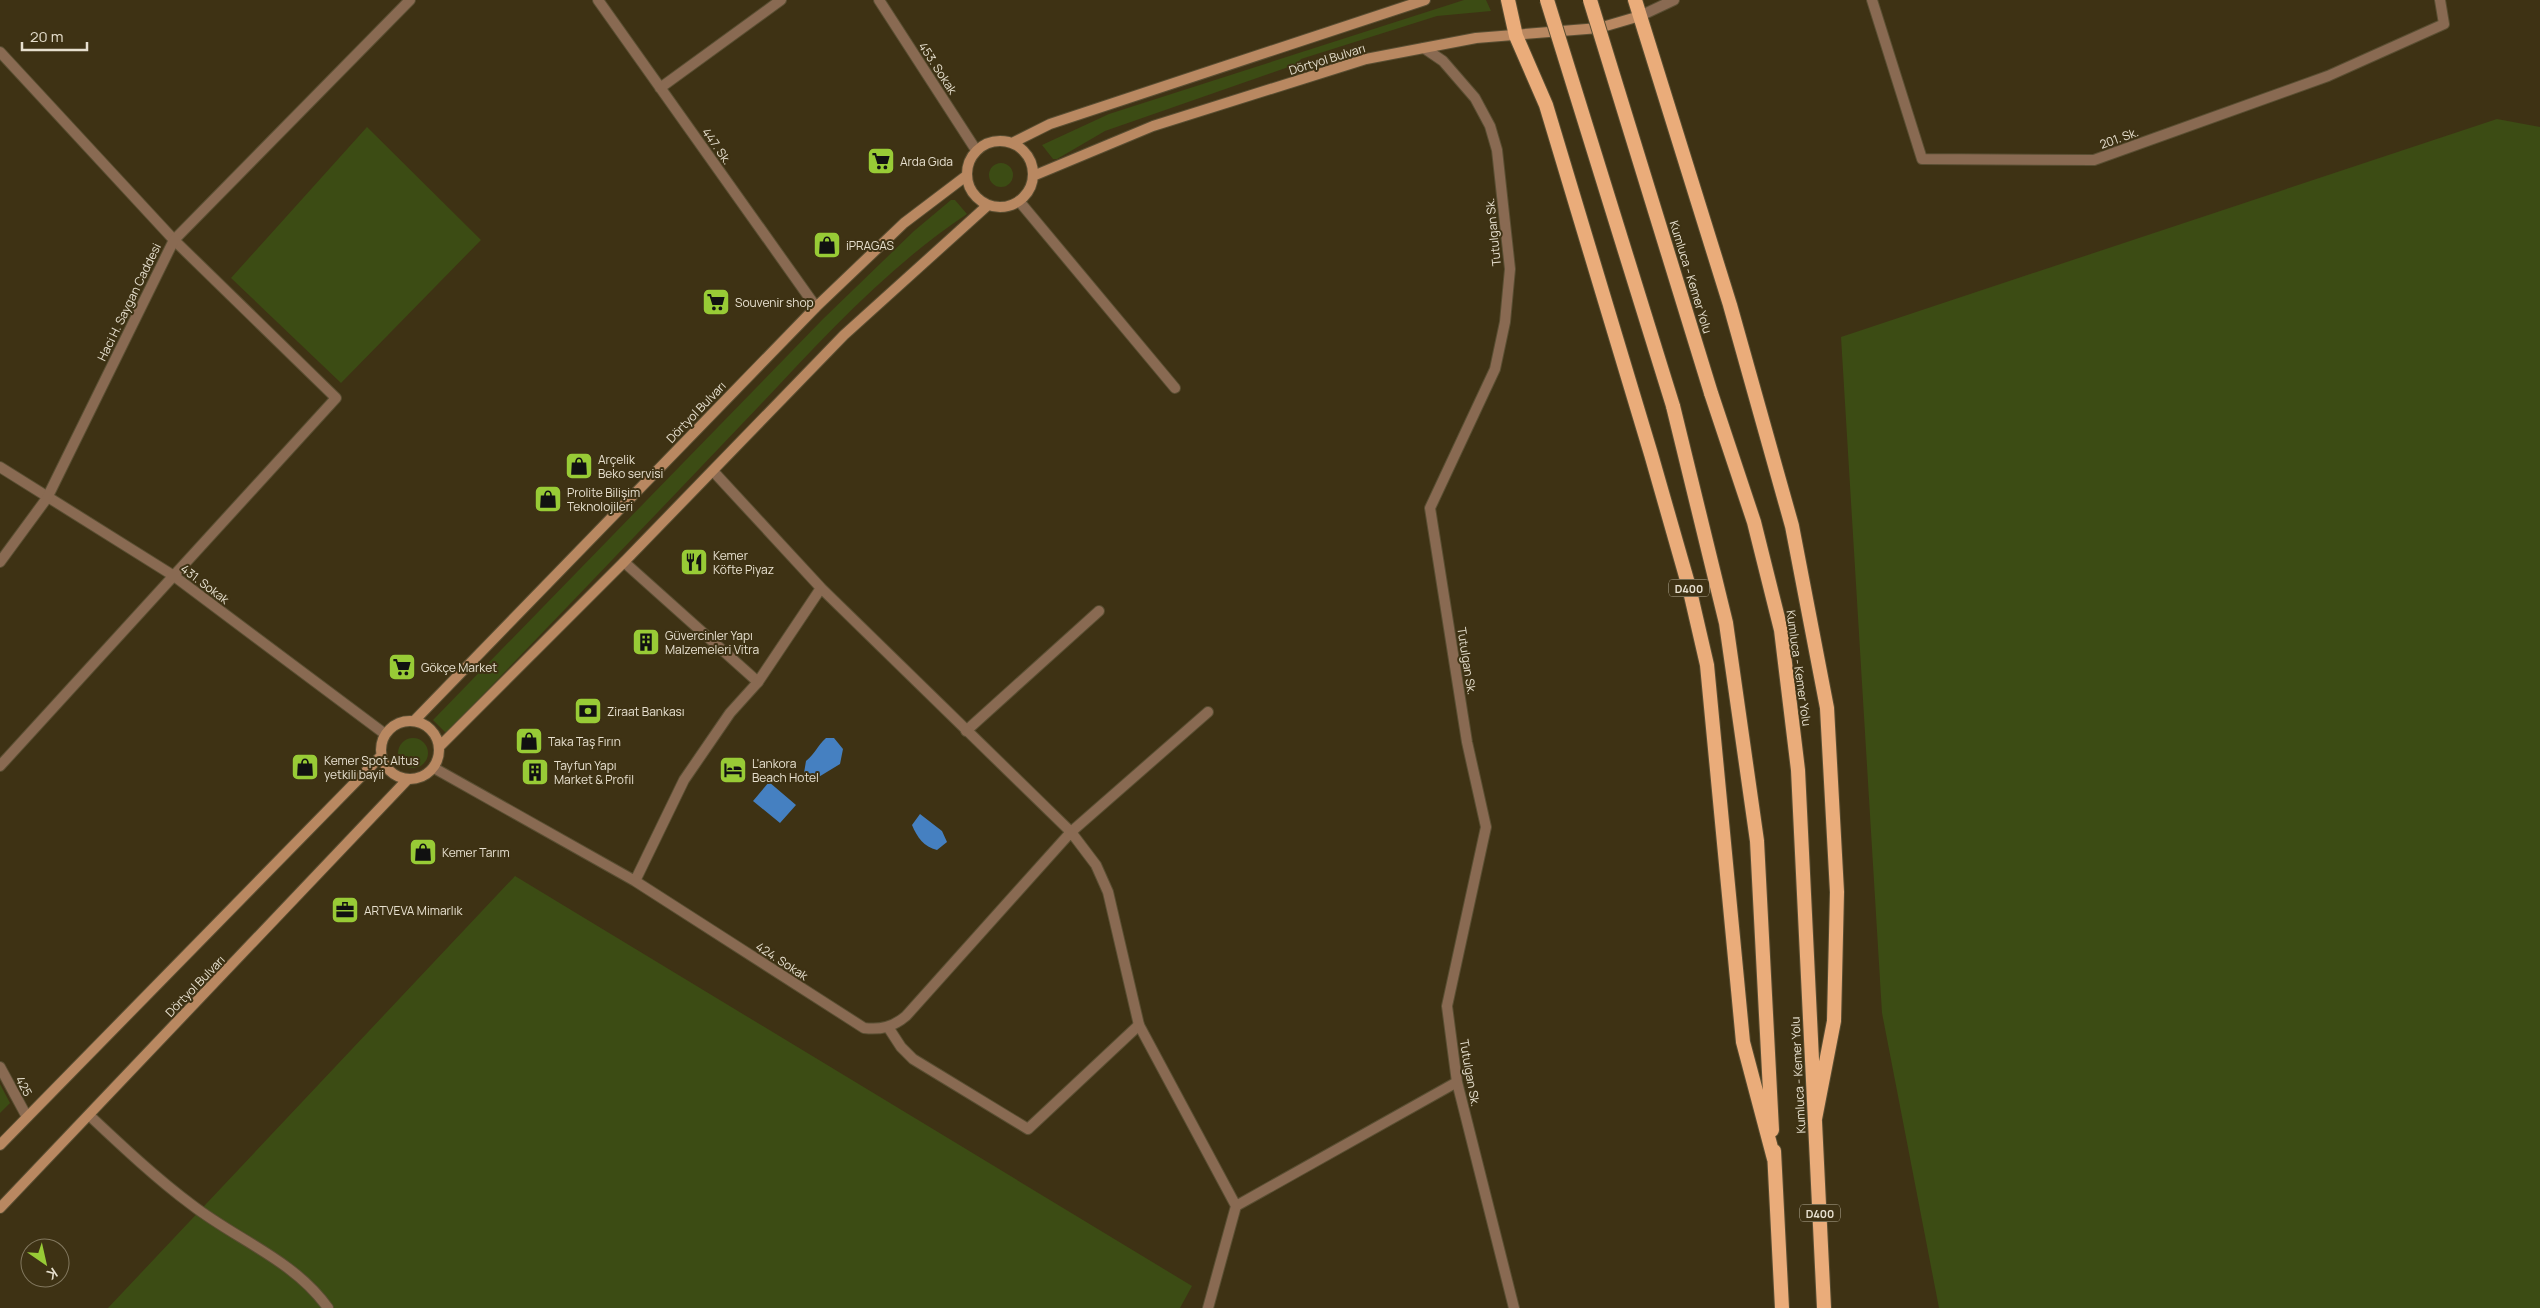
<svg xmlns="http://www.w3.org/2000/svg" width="2540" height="1308" viewBox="0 0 2540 1308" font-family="Manrope,sans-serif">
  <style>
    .green { fill: #3c4c14 }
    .water { fill: #4580c1 }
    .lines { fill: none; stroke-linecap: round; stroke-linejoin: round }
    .service-casing { stroke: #594e32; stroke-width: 12 }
    .minor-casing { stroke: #594e32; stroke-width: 12 }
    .tertiary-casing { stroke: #594e32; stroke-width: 12 }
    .secondary-casing { stroke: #594e32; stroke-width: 12 }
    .trunk-casing { stroke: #594e32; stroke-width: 16 }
    .service { stroke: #896a52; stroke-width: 10 }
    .minor { stroke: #896a52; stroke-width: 10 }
    .tertiary { stroke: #896a52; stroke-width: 10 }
    .secondary { stroke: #b98861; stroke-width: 10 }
    .trunk { stroke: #eaac7a; stroke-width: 14 }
    .trunk-bridge-casing { stroke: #594e32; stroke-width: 16; stroke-linecap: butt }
    .trunk-bridge { stroke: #eaac7a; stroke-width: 14 }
    .labels { text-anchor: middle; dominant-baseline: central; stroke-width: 4; stroke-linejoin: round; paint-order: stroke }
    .shield { fill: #3e3214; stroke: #b4ac97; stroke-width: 1 }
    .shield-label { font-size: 11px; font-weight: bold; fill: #e7e0cf }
    .street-label { font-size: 12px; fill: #e7e0cf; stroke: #3e3214 }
    .poi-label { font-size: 12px; fill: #e7e0cf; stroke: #3e3214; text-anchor: start }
  </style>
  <rect width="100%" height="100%" fill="#3e3214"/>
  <!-- green -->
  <path class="green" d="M1464,0H1486L1491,11L1437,16L1301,59L1297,64L1105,131L1057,159H1053L1042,145L1109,114Z
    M2497,119L2540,127V1308H1939L1882,1013L1841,337Z
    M367,127L481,240L341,383L231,278Z
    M989 175a12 12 0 1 1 24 0a12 12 0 1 1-24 0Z
    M951,200H955L967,214C881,271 812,351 741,425C643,528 545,630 446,733L433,720L823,319L914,231Z
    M398 753a15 15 0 1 1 30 0a15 15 0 1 1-30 0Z
    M515,876L1192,1286L1180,1308H108Z
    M0,1084L10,1103L0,1113Z"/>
  <!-- water -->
  <path class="water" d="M826,738H834L843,749L840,764L817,778H808L804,773L806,761C815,754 817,746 826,738Z
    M769,782L796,805L780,823L753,801Z
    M920,814L942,831L947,842L937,850C924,847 917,837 912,825Z"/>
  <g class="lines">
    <!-- service casing -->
    <g class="service-casing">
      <path id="service" d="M1019,201L1175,388
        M624,562L758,682
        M966,731L1099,611
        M888,1027L901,1047L913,1059L1028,1129L1139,1025"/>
    </g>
    <!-- minor casing -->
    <g class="minor-casing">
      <path id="minor" d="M598,0L816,307
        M879,0L976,150
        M1872,0L1922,159L2094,160L2328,76L2444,24L2440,0
        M1424,48L1443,61L1475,98L1490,126L1497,150L1510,269L1505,322L1495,369L1430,508L1467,742L1486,827L1447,1006L1457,1082L1514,1308
        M0,52L174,240L336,398L0,766
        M660,88L781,0
        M0,467L174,576L385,734
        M713,471L821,588L1071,832L1096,865L1108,892L1139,1025L1236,1206L1208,1308
        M434,768L635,881L864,1028C881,1030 893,1027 906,1016L1071,832L1208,712
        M635,881L684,780L730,713L758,682L821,588
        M0,1067L27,1117
        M89,1115C122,1146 156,1178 192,1205C237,1240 294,1260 328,1308
        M1236,1206L1457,1082"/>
    </g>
    <!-- tertiary casing -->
    <g class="tertiary-casing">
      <path id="tertiary" d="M1640,16L1674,0
        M0,562L47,498L174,240L410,0"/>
    </g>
    <!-- secondary casing -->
    <g class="secondary-casing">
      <path id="secondary" d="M967 174a33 33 0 1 1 66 0a33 33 0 1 1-66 0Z
        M1012,143L1050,124L1425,0
        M1033,176L1153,126L1366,59L1476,38L1599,28L1640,16
        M414,721L816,307L904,223L966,176
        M381 750a29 29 0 1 1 58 0a29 29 0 1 1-58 0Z
        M440,746L624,562L844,335L988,205
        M0,1145L381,756
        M0,1208L407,780"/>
    </g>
    <!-- trunk casing -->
    <g class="trunk-casing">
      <path id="trunk" d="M1508,0L1516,36L1546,105L1651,454L1689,587L1707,665L1743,1042L1774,1159
        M1635,0L1730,305L1792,526L1827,708L1837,892L1834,1021L1815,1119
        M1711,393L1754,522L1781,630L1798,770L1824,1308
        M1673,406L1726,623L1757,841L1772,1130
        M1774,1151L1782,1308"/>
    </g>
    <!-- service -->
    <use href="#service" class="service"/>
    <!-- minor -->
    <use href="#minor" class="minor"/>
    <!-- tertiary -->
    <use href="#tertiary" class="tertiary"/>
    <!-- secondary -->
    <use href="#secondary" class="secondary"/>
    <!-- trunk -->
    <use href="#trunk" class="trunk"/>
    <!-- trunk-bridge casing -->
    <g class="trunk-bridge-casing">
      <path id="trunk-bridge" d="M1547,0L1673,406
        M1590,0L1711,393"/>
    </g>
    <!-- trunk-bridge -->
    <use href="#trunk-bridge" class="trunk-bridge"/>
  </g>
  <!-- icons -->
  <defs>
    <g id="supermarket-square" transform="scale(1.4375)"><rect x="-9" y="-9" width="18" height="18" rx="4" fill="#98cb36" stroke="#3e3214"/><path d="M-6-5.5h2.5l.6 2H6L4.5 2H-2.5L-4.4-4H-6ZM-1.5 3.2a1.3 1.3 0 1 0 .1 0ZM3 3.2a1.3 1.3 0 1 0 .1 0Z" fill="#111"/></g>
    <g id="shop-square" transform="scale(1.4375)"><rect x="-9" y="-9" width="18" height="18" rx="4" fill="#98cb36" stroke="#3e3214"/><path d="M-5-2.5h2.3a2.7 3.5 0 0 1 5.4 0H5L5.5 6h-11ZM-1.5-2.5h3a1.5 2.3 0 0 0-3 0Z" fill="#111"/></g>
    <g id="restaurant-square" transform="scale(1.4375)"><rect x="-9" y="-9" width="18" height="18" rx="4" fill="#98cb36" stroke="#3e3214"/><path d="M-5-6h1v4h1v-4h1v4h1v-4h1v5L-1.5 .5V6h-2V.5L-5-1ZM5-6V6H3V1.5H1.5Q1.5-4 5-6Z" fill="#111"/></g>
    <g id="building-square" transform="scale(1.4375)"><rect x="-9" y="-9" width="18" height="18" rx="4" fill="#98cb36" stroke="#3e3214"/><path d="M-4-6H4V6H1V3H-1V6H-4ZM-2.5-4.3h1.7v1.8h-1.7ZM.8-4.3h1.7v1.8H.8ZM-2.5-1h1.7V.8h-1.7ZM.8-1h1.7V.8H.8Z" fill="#111"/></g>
    <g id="bank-square" transform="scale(1.4375)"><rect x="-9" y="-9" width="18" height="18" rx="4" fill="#98cb36" stroke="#3e3214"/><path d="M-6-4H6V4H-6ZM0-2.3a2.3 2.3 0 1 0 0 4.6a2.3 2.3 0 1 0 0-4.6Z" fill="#111"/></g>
    <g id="hotel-square" transform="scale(1.4375)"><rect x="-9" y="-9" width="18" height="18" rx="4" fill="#98cb36" stroke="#3e3214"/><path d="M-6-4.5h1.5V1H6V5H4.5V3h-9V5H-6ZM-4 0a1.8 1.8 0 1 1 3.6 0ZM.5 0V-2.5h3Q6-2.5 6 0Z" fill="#111"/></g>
    <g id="office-square" transform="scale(1.4375)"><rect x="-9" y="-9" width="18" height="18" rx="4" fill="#98cb36" stroke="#3e3214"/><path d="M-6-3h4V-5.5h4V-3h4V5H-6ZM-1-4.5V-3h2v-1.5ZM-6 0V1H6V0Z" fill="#111"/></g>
  </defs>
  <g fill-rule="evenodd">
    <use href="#supermarket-square" x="881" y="161"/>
    <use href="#shop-square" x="827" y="245"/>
    <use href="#supermarket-square" x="716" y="302"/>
    <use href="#shop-square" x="579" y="466"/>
    <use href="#shop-square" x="548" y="499"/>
    <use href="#restaurant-square" x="694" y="562"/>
    <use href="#building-square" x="646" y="642"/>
    <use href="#supermarket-square" x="402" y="667"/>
    <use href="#bank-square" x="588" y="711"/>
    <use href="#shop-square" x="529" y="741"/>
    <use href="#shop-square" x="305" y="767"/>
    <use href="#hotel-square" x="733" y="770"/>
    <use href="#building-square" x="535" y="772"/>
    <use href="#shop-square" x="423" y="852"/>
    <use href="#office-square" x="345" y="910"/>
  </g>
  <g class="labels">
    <!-- shield labels -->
    <g class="shield">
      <rect x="1669" y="579.5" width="40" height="17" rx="4"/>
      <rect x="1800" y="1204.5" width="40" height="17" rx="4"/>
    </g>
    <g class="shield-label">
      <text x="1689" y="588">D400</text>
      <text x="1820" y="1213">D400</text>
    </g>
    <!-- street labels -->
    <g class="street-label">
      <text transform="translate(1327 59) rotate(-17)">Dörtyol Bulvarı</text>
      <text transform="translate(938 68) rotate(57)">453. Sokak</text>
      <text transform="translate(2119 138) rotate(-20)">201. Sk.</text>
      <text transform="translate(717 146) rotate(55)">447. Sk.</text>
      <text transform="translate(1493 232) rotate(-96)">Tutulgan Sk.</text>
      <text transform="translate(1691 277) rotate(73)">Kumluca - Kemer Yolu</text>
      <text transform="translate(129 302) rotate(-64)">Haci H. Saygan Caddesi</text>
      <text transform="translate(696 412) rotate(-46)">Dörtyol Bulvarı</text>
      <text transform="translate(205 584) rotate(37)">431. Sokak</text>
      <text transform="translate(1467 661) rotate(81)">Tutulgan Sk.</text>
      <text transform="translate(1799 668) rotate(82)">Kumluca - Kemer Yolu</text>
      <text transform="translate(782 961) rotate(33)">424. Sokak</text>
      <text transform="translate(195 986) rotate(-46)">Dörtyol Bulvarı</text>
      <text transform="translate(1470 1073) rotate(80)">Tutulgan Sk.</text>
      <text transform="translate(1798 1075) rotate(-93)">Kumluca - Kemer Yolu</text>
      <text transform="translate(24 1086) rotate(62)">425</text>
    </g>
    <!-- poi labels -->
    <g class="poi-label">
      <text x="900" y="161">Arda Gıda</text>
      <text x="846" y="245">iPRAGAS</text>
      <text x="735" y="302">Souvenir shop</text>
      <text x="598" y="459">Arçelik<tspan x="598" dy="14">Beko servisi</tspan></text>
      <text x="567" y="492">Prolite Bilişim<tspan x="567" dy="14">Teknolojileri</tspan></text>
      <text x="713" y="555">Kemer<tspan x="713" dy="14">Köfte Piyaz</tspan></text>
      <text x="665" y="635">Güvercinler Yapı<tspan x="665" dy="14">Malzemeleri Vitra</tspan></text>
      <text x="421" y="667">Gökçe Market</text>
      <text x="607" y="711">Ziraat Bankası</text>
      <text x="548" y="741">Taka Taş Fırın</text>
      <text x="324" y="760">Kemer Spot Altus<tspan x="324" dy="14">yetkili bayii</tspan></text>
      <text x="752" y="763">L'ankora<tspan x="752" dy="14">Beach Hotel</tspan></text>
      <text x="554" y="765">Tayfun Yapı<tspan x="554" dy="14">Market &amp; Profil</tspan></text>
      <text x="442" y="852">Kemer Tarım</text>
      <text x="364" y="910">ARTVEVA Mimarlık</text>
    </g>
  </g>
  <!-- north arrow -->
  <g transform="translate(45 1263) rotate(146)"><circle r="24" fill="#3e3214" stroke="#82785f"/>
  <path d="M0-4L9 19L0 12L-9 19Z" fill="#98cb36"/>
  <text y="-8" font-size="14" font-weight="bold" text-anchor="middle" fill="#e7e0cf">K</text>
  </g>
  <!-- scale -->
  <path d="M22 42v8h65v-8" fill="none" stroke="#e7e0cf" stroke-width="2.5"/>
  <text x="30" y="42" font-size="15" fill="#e7e0cf" stroke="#3e3214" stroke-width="4" paint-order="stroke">20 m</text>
</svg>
